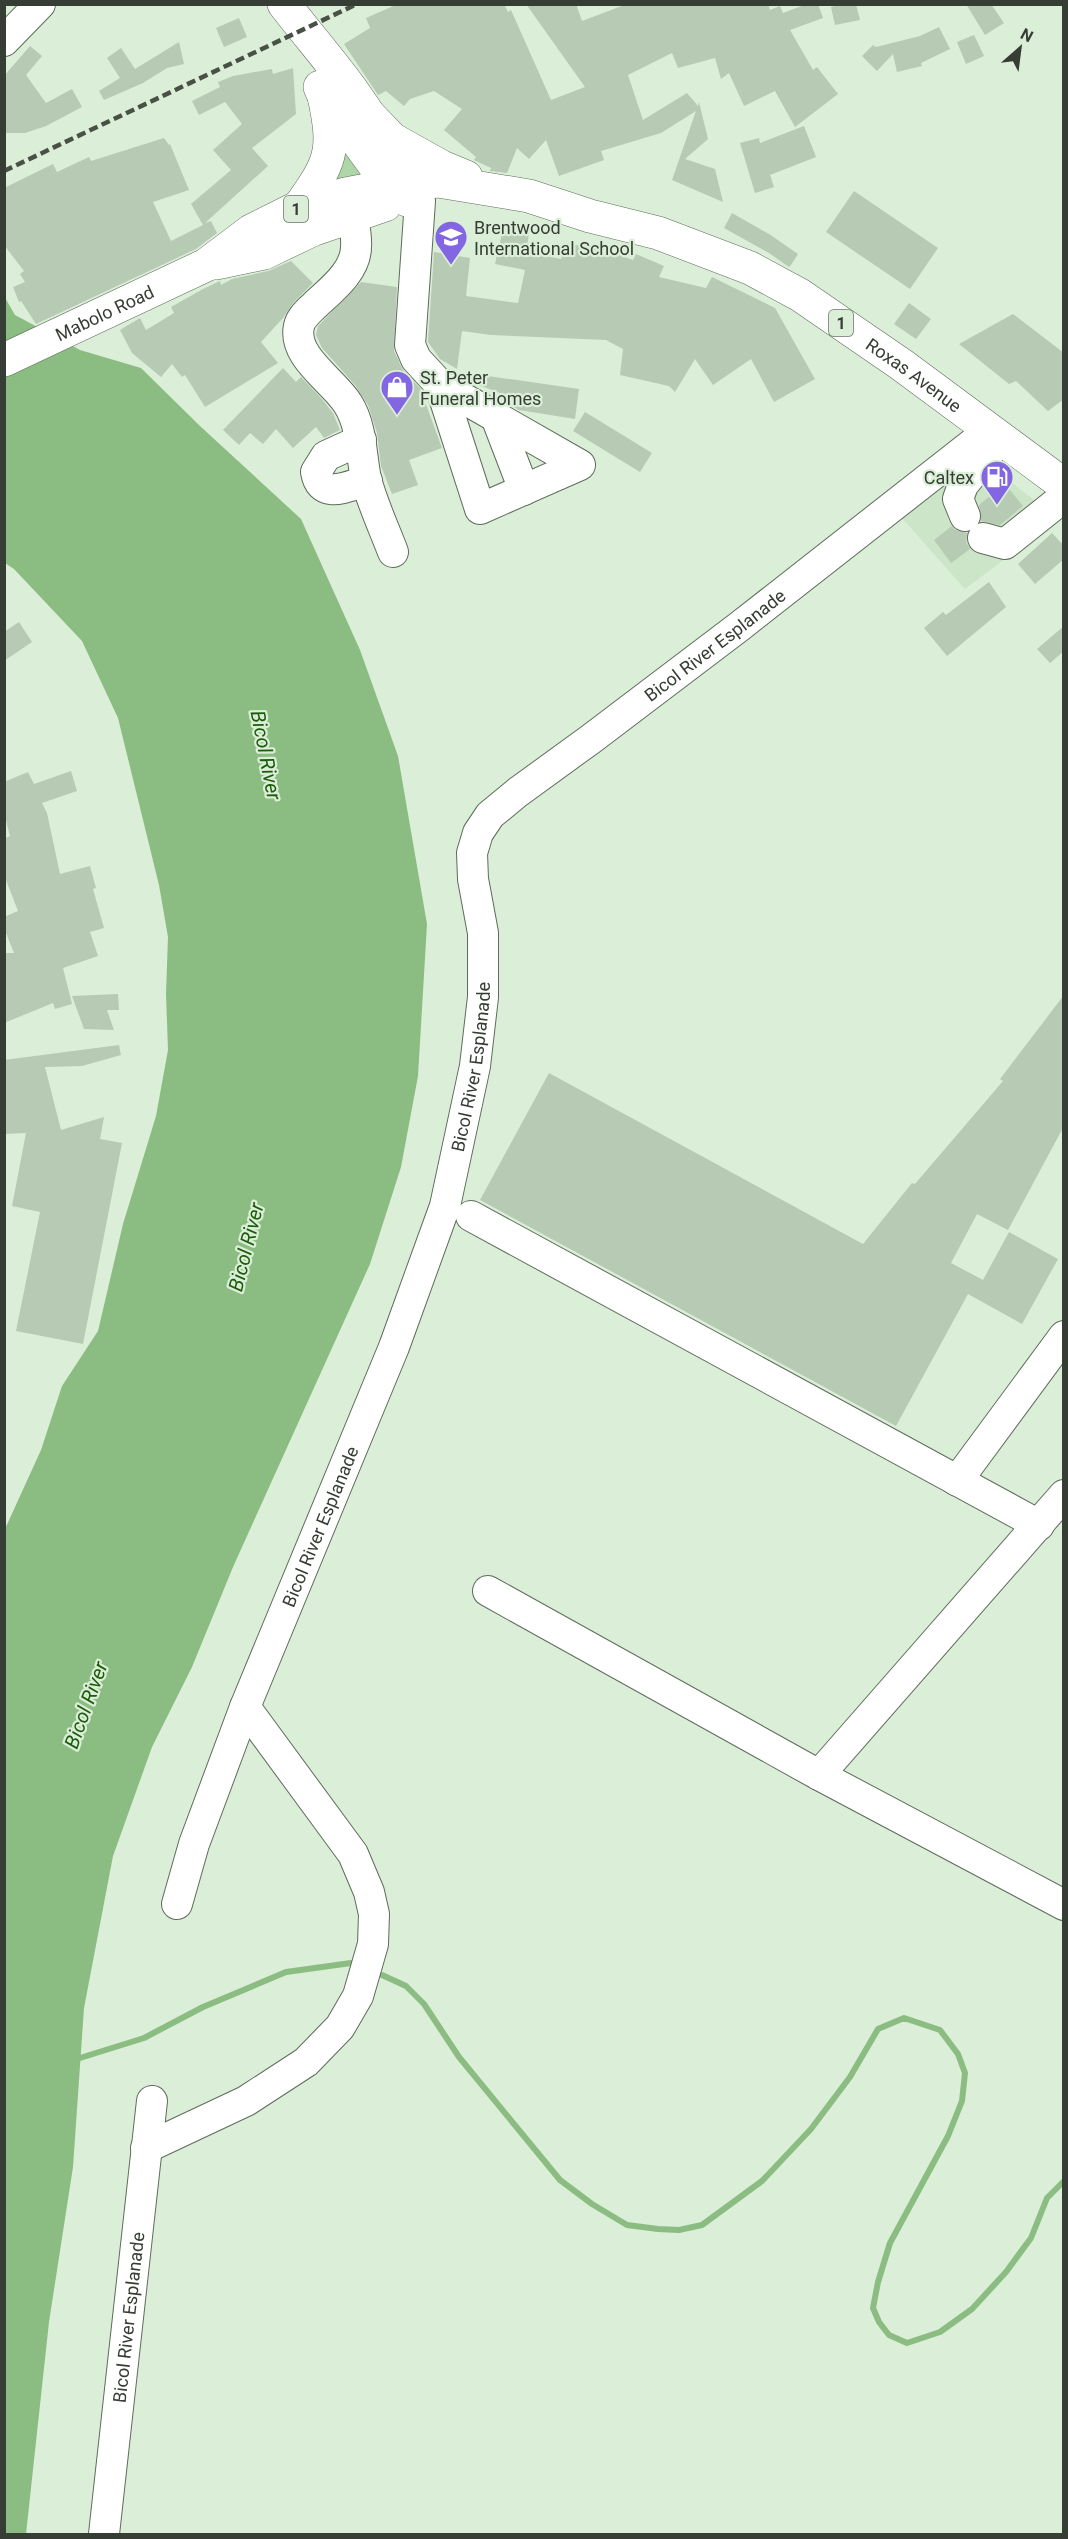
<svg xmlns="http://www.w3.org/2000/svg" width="1068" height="2539" viewBox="0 0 1068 2539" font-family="Roboto,sans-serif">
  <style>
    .built { fill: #cce4c7 }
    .green { fill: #afd6a7 }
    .water { fill: #8bbc82 }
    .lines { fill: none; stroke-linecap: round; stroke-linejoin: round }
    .stream { stroke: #8bbc82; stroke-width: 6 }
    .building { fill: #b7cab4 }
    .minor-casing { stroke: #5c6d59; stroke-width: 32 }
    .major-casing { stroke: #5c6d59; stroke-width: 34 }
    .highway-casing { stroke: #5c6d59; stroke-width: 34 }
    .minor { stroke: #fff; stroke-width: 30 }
    .major { stroke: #fff; stroke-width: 33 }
    .highway { stroke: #fff; stroke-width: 33 }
    .rail { stroke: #495147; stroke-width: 4.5; stroke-dasharray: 9 4.5; stroke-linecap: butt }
    .labels { text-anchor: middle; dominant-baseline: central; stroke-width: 4.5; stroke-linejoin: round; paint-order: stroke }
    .shield { fill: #dbeed7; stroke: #687265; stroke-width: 1.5 }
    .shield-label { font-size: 16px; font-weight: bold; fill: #363d34 }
    .poi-label { font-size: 18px; fill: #363d34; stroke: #dbeed7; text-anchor: start }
    .street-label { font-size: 18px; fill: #363d34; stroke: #dbeed7 }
    .water-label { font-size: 20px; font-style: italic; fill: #1b5b0a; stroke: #dbeed7 }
  </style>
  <rect width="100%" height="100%" fill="#dbeed7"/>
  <!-- built -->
  <path class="built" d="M978,456L1058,519L965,589L902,518Z"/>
  <!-- green -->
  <path class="green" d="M343,142L355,167L368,185L326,193Z"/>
  <!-- water -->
  <path class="water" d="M4,296L15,315L80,350L141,368L200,426L301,519L360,650L398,756L427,924L418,1076L401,1167L370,1264L233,1567L192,1667L152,1747L113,1856L84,2008L73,2167L49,2322L26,2534H4L5,1529L41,1450L62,1386L98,1331L123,1224L156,1116L168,1050L166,994L168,937L159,885L118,718L82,641L14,569L5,563Z"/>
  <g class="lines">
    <!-- stream -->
    <path class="stream" d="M382,1975L406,1986L424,2004L459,2057L560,2180L592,2204L627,2225L658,2229L679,2230L702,2225L762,2181L811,2129L850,2077L878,2029L904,2018L940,2030L958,2054L965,2073L962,2101L948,2136L890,2243L878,2282L873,2308L879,2322L889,2335L907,2343L940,2332L972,2309L1006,2272L1031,2238L1047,2198L1064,2181
      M73,2057L80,2058L144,2038L203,2007L286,1972L351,1963"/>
  </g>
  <!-- building -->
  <path class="building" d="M398,4H504L508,12L511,10L551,100L585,87L526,4H576L582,21L627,4H768L770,10L780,6L783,13L807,4H818L823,18L790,30L813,70L817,67L838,94L795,127L775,91L744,106L729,73L721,79L715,58L678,68L672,53L628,75L643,120L687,93L698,106L699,102L708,139L685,159L715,169L723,202L672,180L696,111L661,133L601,151L604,160L559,176L546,140L529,159L517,148L507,173L490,171L491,168L474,160L476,157L444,130L462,109L434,91L410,99L404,106L386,91L378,95L344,44L370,28L366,18Z
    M842,4H856L860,20L835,25L831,7Z
    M966,4H991L1004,23L985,35Z
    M239,18L247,37L224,47L216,28Z
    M939,27L950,49L921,63L922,66L897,72L893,54L877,71L862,56L873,45L876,47L920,36Z
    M974,35L984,56L966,64L957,42Z
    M179,42L184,64L167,68L143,83L104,100L99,91L120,78L107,58L121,48L135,69Z
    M30,46L42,56L26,75L46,103L72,89L82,107L46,126L25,133H6L4,76Z
    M293,68L296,114L252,148L268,166L205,223L211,221L217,233L196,249L36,324L21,301L19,302L13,287L25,282L20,274L24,271L4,245V188L53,164L57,172L89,157L91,161L164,138L169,145L170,144L189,190L153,202L171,241L203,225L191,204L231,170L213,150L242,124L225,102L199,115L192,101L220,87L218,82L233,76L272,69L273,74Z
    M804,126L816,157L770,175L774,187L755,193L740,143L759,138L760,143Z
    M854,191L938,248L910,289L826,232Z
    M732,213L769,234L798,254L791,265L789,267L769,253L724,228Z
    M503,229L529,234L526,252L561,259L564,243L602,249L633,260L636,254L664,266L659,277L706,288L712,277L775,308L815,379L774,402L751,359L713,385L695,359L675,392L669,386L620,375L623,349L606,340L491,335L462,331L457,369L440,359L428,342L434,252L470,258L466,296L518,303L525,270L495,264Z
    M291,261L313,283L293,303L283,318L261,342L278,363L205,407L185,375L182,377L172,364L161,377L132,353L120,330L140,318L146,330L174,313L171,307L203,289L220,281L221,285L232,279L268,271Z
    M361,282L397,287L394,351L403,370L420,388L442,448L409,460L418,485L392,494L381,466L377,433L368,405L355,385L322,348L316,335L318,326Z
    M909,303L931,319L916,339L894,324Z
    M1013,314L1064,353V399L1048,411L1016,381L1009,384L959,344Z
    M283,368L296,382L301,377L321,398L333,413L340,430L324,438L316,427L293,448L276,429L263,444L250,433L239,445L223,430Z
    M467,373L579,389L575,419L519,410L509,404L510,397L466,380Z
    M585,412L652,453L640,472L573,431Z
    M1005,484L1023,506L1000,525L981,521L979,505Z
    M952,526L955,530L967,533L966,542L970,549L951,563L934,540Z
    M1052,533L1064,546V559L1035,584L1018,564Z
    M989,582L1006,607L947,656L924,628L943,612L946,615Z
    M19,622L32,642L4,661V632Z
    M1064,626V651L1050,663L1037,649Z
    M71,771L77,791L42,803L47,813L60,874L90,866L96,888L93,889L104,928L90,932L98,956L63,968L72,1004L55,1009L53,1003L4,1023V953H14L4,928V917L18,911L4,875V839L10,836L4,813V782L28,772L34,784Z
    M118,994L119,1010H107L114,1030L84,1029L72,996Z
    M1064,995V1126L1008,1230L977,1214L951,1263L983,1280L1009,1232L1058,1259L1022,1324L968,1294L896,1426L480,1200L549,1073L863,1244L912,1183L915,1184L1003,1081L1000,1079Z
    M119,1045L121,1055L82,1066L45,1067L61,1130L104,1117L100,1139L122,1143L83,1344L16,1331L40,1212L12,1206L26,1133L4,1134V1060Z"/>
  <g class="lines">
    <!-- minor casing -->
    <g class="minor-casing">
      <g id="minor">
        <path d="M4,41L40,4"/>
        <path d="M420,201L410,345L416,359L440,385L580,465L480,509L440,385"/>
        <path d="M353,215C354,226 357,237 356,247C356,271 331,290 315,305C309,311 301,317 299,326C292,357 334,381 348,404C362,426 361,455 366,479C372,503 384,528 393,552"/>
        <path d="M496,417L524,490"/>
        <path d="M361,440L326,456L316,472C321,501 347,486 367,481"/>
        <path d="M965,516L958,499L963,485L1001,438"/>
        <path d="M983,538L1005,544L1064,497"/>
        <path d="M471,1216L1039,1525"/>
        <path d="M957,1481L1064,1336"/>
        <path d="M488,1591L819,1775L1064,1905"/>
        <path d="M819,1775L1064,1495"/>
        <path id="s1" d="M177,1904L194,1844L245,1707L394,1347L445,1206L475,1066L483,997V933L473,879L472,853L478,833L490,815L518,792L591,739L740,626L990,430"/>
        <path d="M146,2148L246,2101L306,2062L340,2027L358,1996L373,1944L374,1914L369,1892L353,1854L245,1707"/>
        <path id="s2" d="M104,2534L152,2101"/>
      </g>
    </g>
    <!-- major casing -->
    <g class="major-casing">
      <path id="major" d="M284,4C320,51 362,95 387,148C395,165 401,183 407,200
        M320,87L324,96L378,170"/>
    </g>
    <!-- highway casing -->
    <g class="highway-casing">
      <g id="highway">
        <path d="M367,113L392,139L442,167L466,177"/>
        <path d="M299,207C331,162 336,152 324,96"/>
        <path d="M216,263L264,253L312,230L385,205"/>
        <path id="s3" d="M4,360L206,265L251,231L299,207L346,194L388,186L438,181L529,196L590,216L658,233L750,268L800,295L902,365L1064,485"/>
      </g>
    </g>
    <!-- minor -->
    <use href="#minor" class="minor"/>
    <!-- major -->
    <use href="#major" class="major"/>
    <!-- highway -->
    <use href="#highway" class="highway"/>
    <!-- rail -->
    <path class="rail" d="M4,171L357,4"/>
  </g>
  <!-- icons -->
  <defs>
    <g id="school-pin" transform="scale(1.725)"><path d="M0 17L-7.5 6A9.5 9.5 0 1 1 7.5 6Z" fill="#8266e2" stroke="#dbeed7"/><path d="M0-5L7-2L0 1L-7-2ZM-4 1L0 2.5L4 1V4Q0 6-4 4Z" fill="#fff"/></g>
    <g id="shop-pin" transform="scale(1.725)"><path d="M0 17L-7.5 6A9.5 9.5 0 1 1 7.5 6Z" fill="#8266e2" stroke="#dbeed7"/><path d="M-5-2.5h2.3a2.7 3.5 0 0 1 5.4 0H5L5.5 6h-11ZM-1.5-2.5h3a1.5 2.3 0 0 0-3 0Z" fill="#fff"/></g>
    <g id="fuel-pin" transform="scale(1.725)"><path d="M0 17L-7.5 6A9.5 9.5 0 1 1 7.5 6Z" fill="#8266e2" stroke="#dbeed7"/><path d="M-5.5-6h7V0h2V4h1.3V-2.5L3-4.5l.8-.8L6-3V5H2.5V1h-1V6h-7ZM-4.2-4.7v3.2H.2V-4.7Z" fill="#fff"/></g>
  </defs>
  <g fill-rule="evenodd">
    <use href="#school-pin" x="451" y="237"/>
    <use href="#shop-pin" x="397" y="387"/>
    <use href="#fuel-pin" x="997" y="477"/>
  </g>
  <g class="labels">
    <!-- shield labels -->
    <g class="shield">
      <rect x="284" y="196" width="24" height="26" rx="4.5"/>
      <rect x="829" y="310" width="24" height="26" rx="4.5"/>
    </g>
    <g class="shield-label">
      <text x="296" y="209">1</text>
      <text x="841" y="323">1</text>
    </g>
    <!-- poi labels -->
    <g class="poi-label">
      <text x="474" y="227">Brentwood<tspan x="474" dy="21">International School</tspan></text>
      <text x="420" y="377">St. Peter<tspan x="420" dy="21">Funeral Homes</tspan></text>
      <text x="974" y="477" text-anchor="end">Caltex</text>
    </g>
    <!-- street labels -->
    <g class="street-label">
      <text stroke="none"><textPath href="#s3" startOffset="111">Mabolo Road</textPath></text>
      <text stroke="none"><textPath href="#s3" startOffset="996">Roxas Avenue</textPath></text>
      <text stroke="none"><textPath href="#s1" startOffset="1430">Bicol River Esplanade</textPath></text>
      <text stroke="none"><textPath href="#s1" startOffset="890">Bicol River Esplanade</textPath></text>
      <text stroke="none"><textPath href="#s1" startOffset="404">Bicol River Esplanade</textPath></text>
      <text stroke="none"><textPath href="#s2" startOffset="218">Bicol River Esplanade</textPath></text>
    </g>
    <!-- water labels -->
    <g class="water-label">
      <text transform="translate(266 755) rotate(79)">Bicol River</text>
      <text transform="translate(246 1247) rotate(-76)">Bicol River</text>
      <text transform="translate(86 1705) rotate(-70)">Bicol River</text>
    </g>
  </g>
  <!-- border -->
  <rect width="1068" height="2539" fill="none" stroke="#363d34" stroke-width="12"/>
  <!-- north arrow -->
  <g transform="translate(1020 48) rotate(28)" stroke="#dbeed7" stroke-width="4.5" paint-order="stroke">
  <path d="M0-4.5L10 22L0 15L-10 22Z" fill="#363d34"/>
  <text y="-9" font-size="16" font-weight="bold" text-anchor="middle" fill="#363d34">N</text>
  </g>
</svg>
